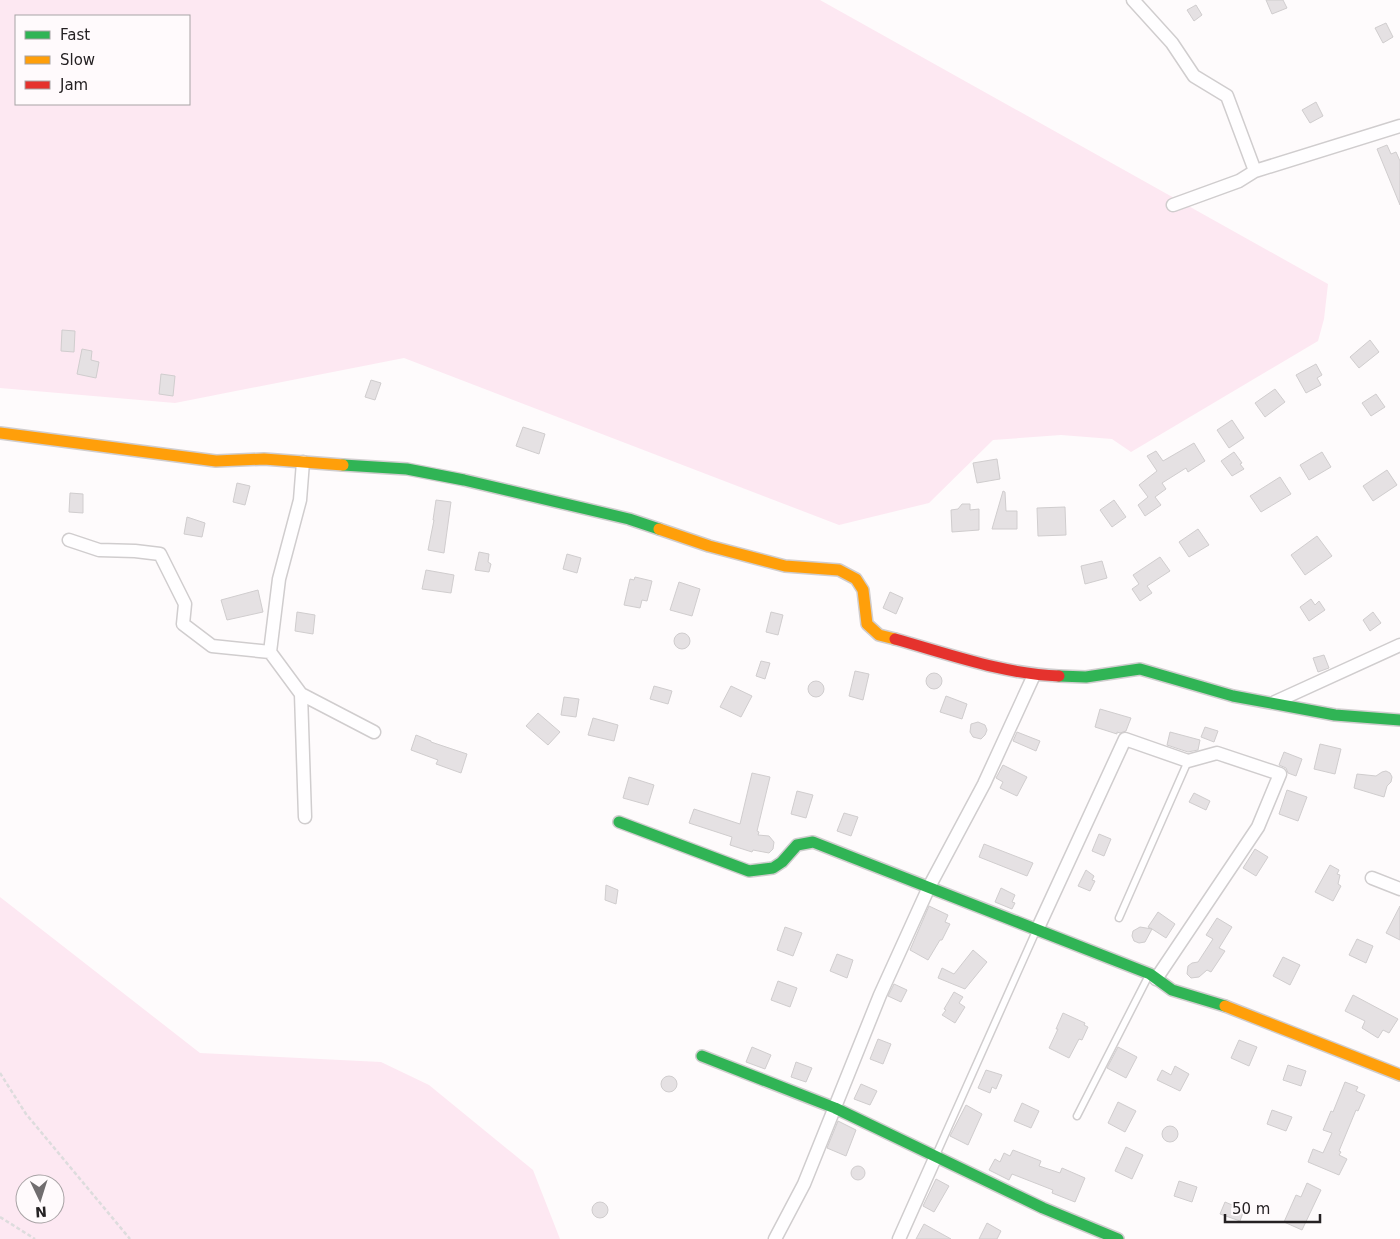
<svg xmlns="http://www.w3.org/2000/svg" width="1400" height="1239" viewBox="0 0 1400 1239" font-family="'DejaVu Sans',sans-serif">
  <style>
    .green { fill: #fde8f2; fill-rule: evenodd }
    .building { fill: #e5e1e3; stroke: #d0cdce }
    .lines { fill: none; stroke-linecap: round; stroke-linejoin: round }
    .lane-casing { stroke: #d0cdce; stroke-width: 9 }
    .street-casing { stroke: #d0cdce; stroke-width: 15 }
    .fast-casing { stroke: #d0cdce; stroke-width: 14 }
    .slow-casing { stroke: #d0cdce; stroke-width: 14 }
    .jam-casing { stroke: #d0cdce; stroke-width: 14 }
    .path { stroke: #dddcdd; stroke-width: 2.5; stroke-dasharray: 4 2.5; stroke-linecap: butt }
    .lane { stroke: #fffeff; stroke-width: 6 }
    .street { stroke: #fffeff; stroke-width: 12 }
    .fast { stroke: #30b455; stroke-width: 11 }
    .slow { stroke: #ff9f0a; stroke-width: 11 }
    .jam { stroke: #e5322d; stroke-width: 11 }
  </style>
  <rect width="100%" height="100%" fill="#fefbfc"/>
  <!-- green -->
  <path class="green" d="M0,0H820L1328,284L1324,319L1318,341L1131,452L1112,439L1061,435L993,440L929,503L839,525L404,358L175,403L0,388ZM16,16H189V104H16Z
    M0,897L200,1053L381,1062L429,1085L533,1170L560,1239H0ZM25,1184H55V1214H25Z"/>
  <!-- building -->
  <path class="building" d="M1266,0H1283L1287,8L1272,14Z
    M1196,5L1202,15L1194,21L1187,10Z
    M1386,23L1393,37L1383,43L1375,28Z
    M1316,102L1323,116L1310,123L1302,110Z
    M1387,145L1391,154L1396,152L1400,161V205L1377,149Z
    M62,330L75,331L74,352L61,351Z
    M1370,340L1379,352L1359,368L1350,357Z
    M82,349L92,351L91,360L99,362L96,378L77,374Z
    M1316,364L1322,375L1317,378L1321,385L1306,393L1296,375Z
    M161,374L175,376L173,396L159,394Z
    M371,380L381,383L375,400L365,397Z
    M1275,389L1285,402L1265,417L1255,403Z
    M1376,394L1385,407L1371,416L1362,403Z
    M1232,420L1244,438L1229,448L1217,430Z
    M523,427L545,434L539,454L516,446Z
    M1194,443L1205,461L1188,472L1186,468L1162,483L1166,489L1155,497L1161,505L1145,516L1138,505L1148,497L1139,485L1157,471L1147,456L1156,451L1163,461Z
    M1234,452L1242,463L1240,464L1244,469L1232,476L1221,461Z
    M1322,452L1331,467L1309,480L1300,465Z
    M997,459L1000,479L977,483L973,463Z
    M1387,470L1397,485L1373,501L1363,486Z
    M1280,477L1291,494L1261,512L1250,496Z
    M237,483L250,486L245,505L233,502Z
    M1003,491L1005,492L1006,511H1017V529H992Z
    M70,493L83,494V513L69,512Z
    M436,500L451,502L444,553L428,550L434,520H433Z
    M1114,500L1126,517L1112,527L1100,510Z
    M962,504H970V510L979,509V530L952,532L951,510L958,509Z
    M1065,507L1066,535L1038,536L1037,508Z
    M187,517L205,523L202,537L184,534Z
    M1198,529L1209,545L1189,557L1179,542Z
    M1317,536L1332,556L1305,575L1291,555Z
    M479,552L489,554L488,562L491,564L489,572L475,570Z
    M567,554L581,558L577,573L563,569Z
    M1160,557L1170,571L1147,586L1152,593L1140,601L1132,589L1139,584L1133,575Z
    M1102,561L1107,578L1085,584L1081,566Z
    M426,570L454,575L451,593L422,589Z
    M635,577L652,581L647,601L642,600L640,608L624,605L630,579L634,580Z
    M679,582L700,589L692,616L670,610Z
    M258,590L263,612L227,620L221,600Z
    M890,592L903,598L896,614L883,608Z
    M1311,599L1315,605L1319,601L1325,610L1309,621L1300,607Z
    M297,612L315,615L313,634L295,631Z
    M771,612L783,615L778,635L766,632Z
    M1373,612L1381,623L1370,631L1363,620Z
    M674 641a8 8 0 1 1 16 0a8 8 0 1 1-16 0Z
    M1324,655L1329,668L1318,672L1313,658Z
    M761,661L770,663L765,679L756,676Z
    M855,671L869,674L863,700L849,696Z
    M926 681a8 8 0 1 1 16 0a8 8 0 1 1-16 0Z
    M808 689a8 8 0 1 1 16 0a8 8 0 1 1-16 0Z
    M654,686L672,691L668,704L650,699Z
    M731,686L752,696L741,717L720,707Z
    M946,696L967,704L962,719L940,712Z
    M564,697L579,699L576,717L561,715Z
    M1100,709L1131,718L1126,731L1120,733L1117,732V734L1095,727Z
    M538,713L560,732L548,745L526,726Z
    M593,718L618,725L614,741L588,735Z
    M978,722L985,725L987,730L985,735L981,739L973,737L970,732L971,724Z
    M1205,727L1218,731L1214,742L1201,737Z
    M1017,732L1040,741L1036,751L1013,741Z
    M1170,732L1200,740L1198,750L1188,752L1167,745Z
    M416,735L431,741V742L467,754L461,773L436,764L438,760L411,750Z
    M1320,744L1341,749L1335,774L1314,769Z
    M1284,752L1302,759L1296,776L1288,773L1286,768L1279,765Z
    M1003,765L1027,777L1017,796L1000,788L1003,782L996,778Z
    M1386,771L1390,773L1392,777L1391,782L1387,786L1384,797L1354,788L1357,774L1376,776L1382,772Z
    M752,773L770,777L757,831L759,832L758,835L769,836L774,842L773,849L769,853L753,850L752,852L730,845L732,837L689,823L694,809L740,824Z
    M629,777L654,785L648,805L623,798Z
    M1287,790L1307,797L1298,821L1279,814Z
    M797,791L813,795L806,818L791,814Z
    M1194,793L1210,801L1206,810L1189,802Z
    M844,813L858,817L851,836L837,831Z
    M1099,834L1111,839L1104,856L1092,851Z
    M984,844L1033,863L1027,876L979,857Z
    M1255,849L1268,857L1256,876L1243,868Z
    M1330,865L1339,870L1337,874L1340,875L1338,884L1341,886L1333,901L1315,892Z
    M1086,870L1094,876L1092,880L1095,881L1090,891L1078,886Z
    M606,885L618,890L616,904L605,900Z
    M1001,888L1015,895L1012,902L1015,903L1012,909L995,902Z
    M929,906L948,915L945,922L950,924L942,940H940L928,960L910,950Z
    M1400,906V940L1386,933Z
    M1158,912L1175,924L1166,938L1152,929L1145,942L1139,943L1134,941L1132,936L1133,931L1140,927L1152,929L1148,927Z
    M1217,918L1232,927L1219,948L1225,951L1211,972L1207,970L1199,977L1191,978L1187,974L1188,966L1192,963L1198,962L1213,939L1206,935Z
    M785,927L802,933L793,956L777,950Z
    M1357,939L1373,946L1366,963L1349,955Z
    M973,950L987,962L965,989L938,978L942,968L954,974Z
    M837,954L853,960L847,978L830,971Z
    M1283,957L1300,965L1290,985L1273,976Z
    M778,981L797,988L790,1007L771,1000Z
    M894,984L907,990L901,1002L888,996Z
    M954,992L963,997L959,1003L965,1007L955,1023L942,1015L946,1010L944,1009Z
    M1353,995L1398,1019L1389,1033L1383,1030L1378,1038L1362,1028L1365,1021L1345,1011Z
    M1063,1013L1085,1023L1084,1025L1088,1027L1082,1040L1079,1039L1069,1058L1049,1048L1058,1029H1056Z
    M878,1039L891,1044L883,1064L870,1059Z
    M1239,1040L1257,1047L1249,1066L1231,1058Z
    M752,1047L771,1055L765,1069L746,1062Z
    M1118,1047L1137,1057L1126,1078L1107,1068Z
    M796,1062L812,1068L806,1082L791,1077Z
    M1288,1065L1306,1071L1301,1086L1283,1080Z
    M1175,1066L1189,1074L1180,1091L1157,1080L1162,1070L1171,1075Z
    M986,1070L1002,1075L996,1089L992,1087L990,1093L978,1088Z
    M661 1084a8 8 0 1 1 16 0a8 8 0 1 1-16 0Z
    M1345,1082L1358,1087L1356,1091L1365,1095L1358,1111L1356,1110L1339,1151L1341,1152L1339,1155L1347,1159L1339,1175L1308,1162L1313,1149L1323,1153L1332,1133L1323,1130L1331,1111L1333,1112Z
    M861,1084L877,1091L870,1105L854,1099Z
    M1118,1102L1136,1111L1125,1132L1108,1123Z
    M1022,1103L1039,1111L1031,1128L1014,1121Z
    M966,1105L982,1114L968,1145L950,1136Z
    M1272,1110L1292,1117L1286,1131L1267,1124Z
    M838,1121L856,1130L846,1156L827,1148Z
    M1162 1134a8 8 0 1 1 16 0a8 8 0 1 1-16 0Z
    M1126,1147L1143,1155L1132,1179L1115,1171Z
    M1013,1150L1041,1161L1039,1166L1060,1173L1062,1168L1085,1178L1075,1202L1052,1193L1053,1190L1012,1174L1009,1180L989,1170L995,1159L1000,1162L1004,1153L1010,1156Z
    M851 1173a7 7 0 1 1 14 0a7 7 0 1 1-14 0Z
    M936,1179L949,1186L934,1212L923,1206Z
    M1179,1181L1197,1187L1192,1202L1174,1196Z
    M1307,1183L1321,1190L1302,1230L1284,1222L1296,1195L1301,1197Z
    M592 1210a8 8 0 1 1 16 0a8 8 0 1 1-16 0Z
    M1225,1202L1244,1210L1240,1221L1220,1214Z
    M987,1223L1001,1231L997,1239H979Z
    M924,1224L951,1239H916Z"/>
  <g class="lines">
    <!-- lane casing -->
    <g class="lane-casing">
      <path id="lane" d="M1119,918L1188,761
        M1077,1116L1149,975
        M936,1155L1036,931"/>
    </g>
    <!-- street casing -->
    <g class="street-casing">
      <path id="street" d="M1133,0L1172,43L1194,76L1227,96L1255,171
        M1173,205L1239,181L1255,171L1400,126
        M69,540L99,550L135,551L160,554L185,604L183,624L212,646L270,652L279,579L300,500L303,462
        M270,652L301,694L305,817
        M301,694L374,732
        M1275,702L1400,645
        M1372,878L1400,889
        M1037,930L1125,739L1188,761L1217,753L1280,774L1258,827L1156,979
        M775,1239L804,1184L880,995L929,887L984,784L1034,675
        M899,1239L936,1156"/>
    </g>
    <!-- fast casing -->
    <g class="fast-casing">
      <path id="fast" d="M343,465L407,469L464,480L629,519L659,529
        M1059,676L1086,677L1140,669L1233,696L1335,715L1400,720
        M619,822L749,871L773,868L782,862L797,845L813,842L1150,974L1172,990L1225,1006
        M702,1056L835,1108L1043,1208L1118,1239"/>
    </g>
    <!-- slow casing -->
    <g class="slow-casing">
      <path id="slow" d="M0,433L216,461L264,459L343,465
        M659,529L709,546L785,566L839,570L856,579L863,590L867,624L879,635L895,639
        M1225,1006L1400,1075"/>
    </g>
    <!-- jam casing -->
    <g class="jam-casing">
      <path id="jam" d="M895,639C949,654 1003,674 1059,676"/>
    </g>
    <!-- path -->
    <path class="path" d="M0,1073L26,1114L130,1239
      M0,1217L35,1239"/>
    <!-- lane -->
    <use href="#lane" class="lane"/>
    <!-- street -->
    <use href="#street" class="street"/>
    <!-- fast -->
    <use href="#fast" class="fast"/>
    <!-- slow -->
    <use href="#slow" class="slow"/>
    <!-- jam -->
    <use href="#jam" class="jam"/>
  </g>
  <!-- legend -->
  <rect x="15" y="15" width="175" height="90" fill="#fffafc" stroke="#a8a3a5"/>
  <rect x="25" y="31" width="25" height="8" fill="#30b455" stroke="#a8a3a5"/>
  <text x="60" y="40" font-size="15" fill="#252123">Fast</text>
  <rect x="25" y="56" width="25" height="8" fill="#ff9f0a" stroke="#a8a3a5"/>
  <text x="60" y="65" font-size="15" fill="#252123">Slow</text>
  <rect x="25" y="81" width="25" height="8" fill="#e5322d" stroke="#a8a3a5"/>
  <text x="60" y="90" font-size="15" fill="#252123">Jam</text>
  <!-- north arrow -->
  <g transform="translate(40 1199) rotate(176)"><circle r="24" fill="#fffafc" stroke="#a8a3a5"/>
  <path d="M0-4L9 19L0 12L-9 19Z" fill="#716d6f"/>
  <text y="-8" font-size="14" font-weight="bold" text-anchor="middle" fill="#252123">N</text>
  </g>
  <!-- scale -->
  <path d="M1225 1214v8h95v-8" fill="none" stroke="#252123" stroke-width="2.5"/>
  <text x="1232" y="1214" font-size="15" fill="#252123" stroke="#fffafc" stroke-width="4" paint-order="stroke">50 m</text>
</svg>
